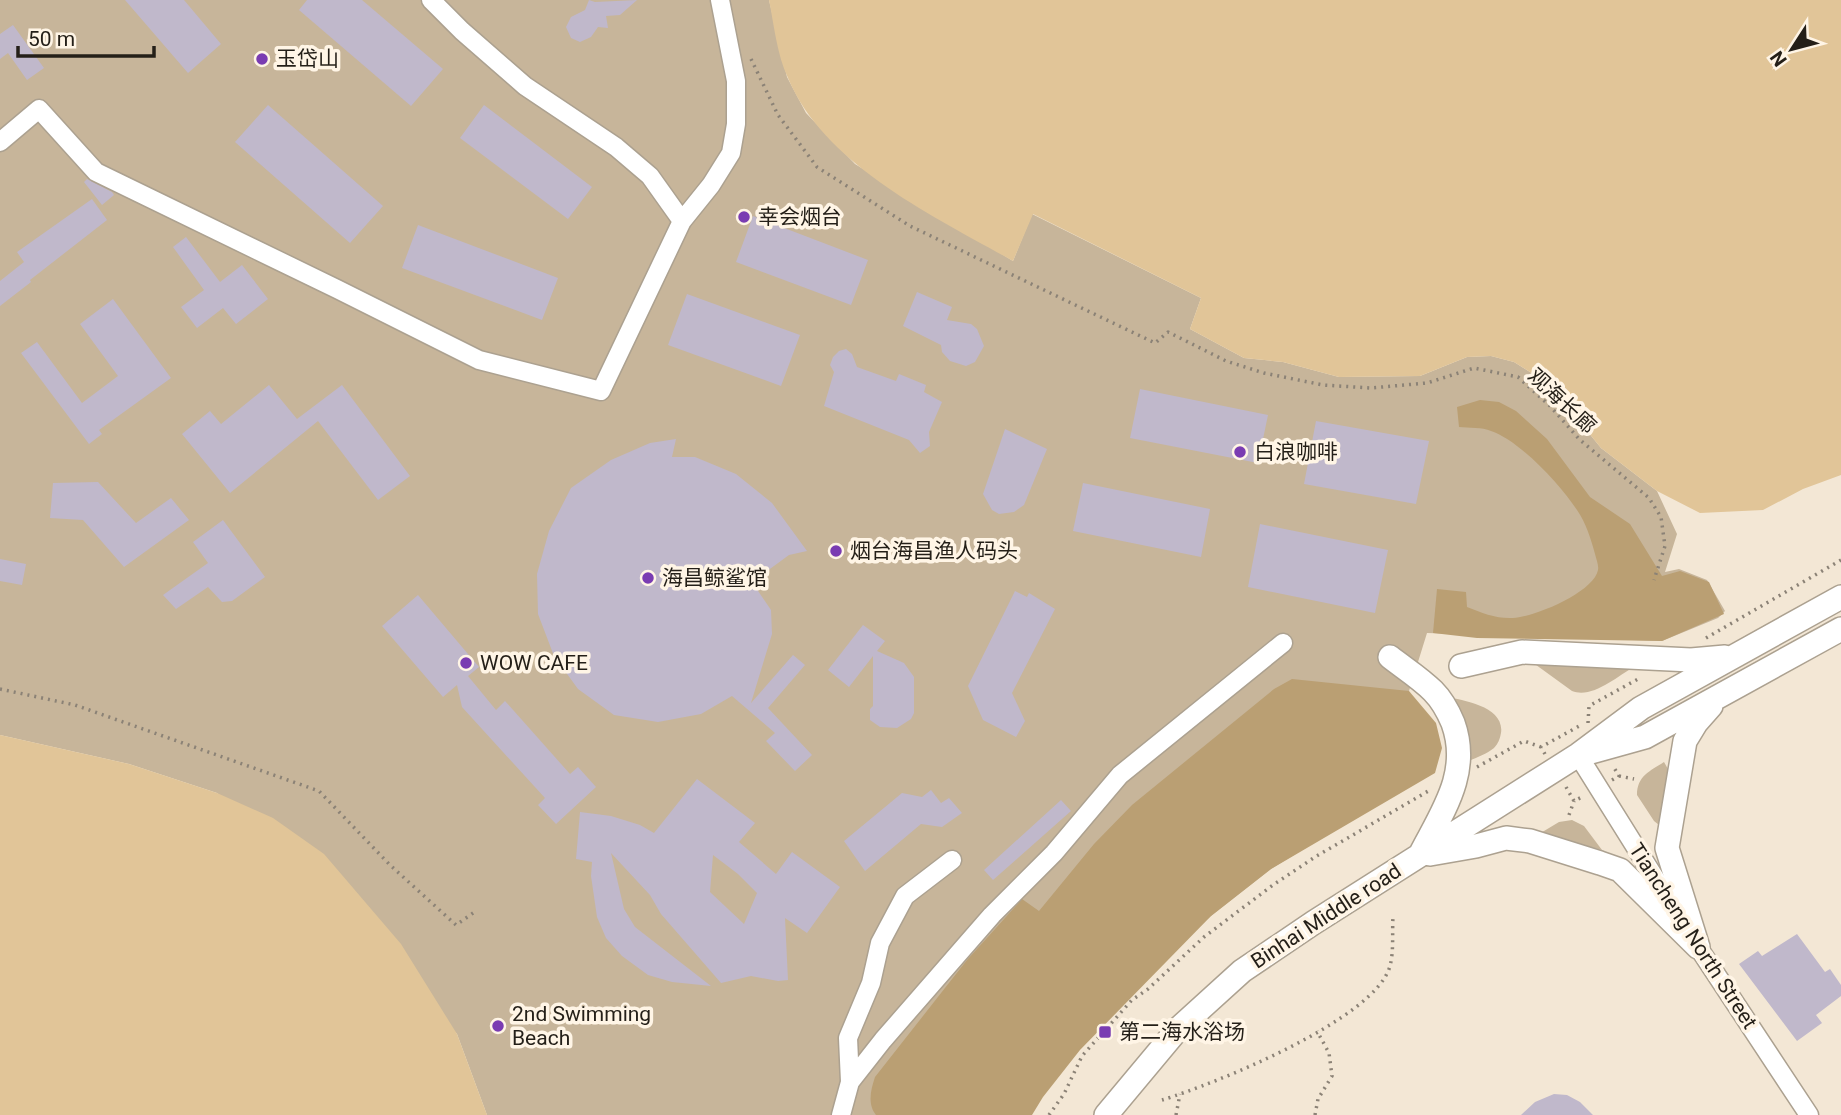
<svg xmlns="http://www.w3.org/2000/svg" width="1841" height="1115" viewBox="0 0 1841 1115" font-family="Roboto,'Noto Sans SC',sans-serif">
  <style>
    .green { fill: #c7b59a }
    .forest { fill: #ba9f73 }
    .water { fill: #e1c598 }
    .building { fill: #c0b8cb; fill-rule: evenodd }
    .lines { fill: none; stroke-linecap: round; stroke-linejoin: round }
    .minor-casing { stroke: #aca190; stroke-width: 21 }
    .major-casing { stroke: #aca190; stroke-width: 26 }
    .path { stroke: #8b8276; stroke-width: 3.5; stroke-dasharray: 2 5; stroke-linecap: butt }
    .minor { stroke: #fff; stroke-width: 18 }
    .major { stroke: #fff; stroke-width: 23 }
    .poi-dot { fill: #7a3cb2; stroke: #fff5e6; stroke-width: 2.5 }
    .labels { text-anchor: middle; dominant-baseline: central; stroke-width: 7; stroke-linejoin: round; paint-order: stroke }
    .poi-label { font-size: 21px; fill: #241f18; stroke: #fff5e6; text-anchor: start }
    .street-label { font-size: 21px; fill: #241f18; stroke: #fff5e6 }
  </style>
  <rect width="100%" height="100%" fill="#f3e7d5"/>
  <!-- green -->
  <path class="green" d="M0,0H769L787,77L806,113L855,164L1013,261L1032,214L1201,298L1190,329L1244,358L1283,362L1339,377L1420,376L1467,357L1491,356L1514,362L1549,384L1601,448L1657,491L1677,534L1665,572L1679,569L1707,580L1725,611L1718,618L1662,641L1427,633L1409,691L1341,826L1271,869L1211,916L1123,992L1024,1115H487L457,1034L217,793L129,764L0,735Z
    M1532,662L1634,667C1616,677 1592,699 1572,691Z
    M1446,697C1464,700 1505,707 1501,733C1500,739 1498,744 1494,748C1487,754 1477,757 1469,761C1469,733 1460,720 1446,697Z
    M1664,762L1668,769L1659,825L1654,821L1637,795C1637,776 1650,771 1664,762Z
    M1572,820L1584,826L1602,850L1539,834L1559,822Z"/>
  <!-- forest -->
  <path class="forest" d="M1480,400L1499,402L1516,411L1547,439L1590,497L1630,524L1662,576L1680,571L1709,582L1724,614L1662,641L1477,638L1433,633L1437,589L1466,592L1467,607C1482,613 1497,619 1513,618C1535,617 1594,592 1598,570C1599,565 1596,559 1595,554C1591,539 1586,523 1577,510C1560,484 1520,441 1491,431C1482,427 1469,428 1459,427L1457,407Z
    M1292,679L1409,691L1436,723L1442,748L1435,773L1271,869L1211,916L1080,1050L1043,1097L1032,1115H876C867,1104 871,1089 875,1077L967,960L1022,899L1039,911L1094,844L1132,805L1274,689Z"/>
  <!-- water -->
  <path class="water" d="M769,0H1841V475L1803,489L1763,510L1700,513L1657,491L1601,448L1549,384L1514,362L1491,356L1467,357L1420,376L1339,377L1283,362L1244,358L1190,329L1201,298L1033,214L1013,261C935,217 824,165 788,78C777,55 774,25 769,0Z
    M0,735L129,764L217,793L273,818L324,854L401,944L457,1034L487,1115H0Z"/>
  <!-- building -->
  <path class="building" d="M125,0H184L221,44L188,73Z
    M307,0H362L443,69L411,106L299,10Z
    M589,0L595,2L637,0L620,15L606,16L608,28L598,27L591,37L580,42L571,38L566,27L571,17L585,10Z
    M13,25L44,68L27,80L8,53L0,59V34Z
    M268,105L383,206L350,243L235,142Z
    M484,105L592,187L568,219L460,138Z
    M87,179L112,192L114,195L102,205L84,182Z
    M92,199L107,220L30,280L31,282L0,306V281L24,262L17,252Z
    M753,216L868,260L851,305L736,262Z
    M418,225L558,278L542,320L402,268Z
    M186,237L220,282L242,265L268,299L236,324L223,308L197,328L181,307L204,290L173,247Z
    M917,292L952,307L947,320L971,324L977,329L984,346L975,362L966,366L950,361L942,352L941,345L903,326Z
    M687,294L800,335L781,386L668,345Z
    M113,299L171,378L99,430L102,434L89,444L21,353L37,342L82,403L118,376L80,324Z
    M846,349L852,354L857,367L896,381L899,374L926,385L924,392L942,402L929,432L930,446L920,453L909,440L824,406L834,372L830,365L833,357L839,351Z
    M269,385L297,419L342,385L410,476L378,500L318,421L230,493L182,434L210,411L221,424Z
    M1140,389L1268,415L1258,463L1130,438Z
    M1316,421L1429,441L1416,504L1304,484Z
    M1005,429L1047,449L1024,505L1014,512L999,514L992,510L983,494Z
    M676,439L672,457H695L736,474L772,503L807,551L789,555L752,582L771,610L772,634L751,703L793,655L805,665L768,708L812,755L795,771L766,741L775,733L732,696L701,714L658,722L614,715L578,689L554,656L538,614L537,574L549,531L571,488L611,460L650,443Z
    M98,482L136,523L171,498L189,520L124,567L83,520L50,518L53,483Z
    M1083,483L1210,509L1201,557L1073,531Z
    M223,520L265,577L232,601L222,602L208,587L176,609L163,595L208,563L193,542Z
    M1260,524L1388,550L1375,613L1248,587Z
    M0,559L26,564L22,585L0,581Z
    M1015,591L1027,597L1029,593L1055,609L1012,693L1025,721L1016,737L983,720L968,686Z
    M418,595L479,667L468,676L496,710L505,701L570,774L578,767L596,787L556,824L538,805L545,798L462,707L457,685L443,697L382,626Z
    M863,625L885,641L877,651L904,663L914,677V713L911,719L897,728L880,727L870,720V709L873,706V656L849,687L828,670Z
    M697,779L755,823L739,842L776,874L792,852L840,887L807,933L785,918L788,980L778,981L751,976L721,983L661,914L650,895L611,853L624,909L635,927L711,986L672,982L648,975L622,956L606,938L597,917L591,876L592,862L576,859L580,812L611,816L640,825L654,833ZM713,855L738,874L757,893L744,924L710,892Z
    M931,790L941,803L949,798L962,813L942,827L921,824L865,871L844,841L902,793L922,797Z
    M1061,800L1071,811L993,880L984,870Z
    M1797,934L1825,972L1830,969L1841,985V996L1816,1015L1822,1023L1797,1041L1739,964L1758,951L1762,956Z
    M1554,1094L1567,1095L1580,1102L1593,1115H1521L1535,1102Z"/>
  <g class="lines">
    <!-- minor casing -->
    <g class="minor-casing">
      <path id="minor" d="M431,0L462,31L525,86L616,147L650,176L682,221
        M0,142L39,109L96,172L337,289L479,360L601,391L682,221L711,185L731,153L736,124V81L720,0
        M1578,755L1698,947L1809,1115
        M850,1082L848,1038L871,983L880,943L905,896L952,860
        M841,1115L850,1082L883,1040L992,915L1054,853L1120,775L1283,643"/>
    </g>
    <!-- major casing -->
    <g class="major-casing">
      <path id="major" d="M1390,657C1404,668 1420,678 1433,691C1442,700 1448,711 1453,723C1471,773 1442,812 1420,855
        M1461,666L1522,652L1691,660L1725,657
        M1591,752L1645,737L1841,629
        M1430,854L1476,846L1506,838L1530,841L1600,863L1620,870L1698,947
        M1697,944L1667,848L1685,741L1696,723L1711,706
        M1106,1115L1177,1030L1242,971L1313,923L1578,755L1641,708L1841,597"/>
    </g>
    <!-- path -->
    <path class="path" d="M751,59L778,115L817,167L910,226L1155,343L1168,332L1226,361L1264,373L1323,385L1371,388L1427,383L1474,368L1518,377L1550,406L1579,439L1649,498L1661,517L1665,546L1654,580
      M1706,638L1841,560
      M0,689L75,705L319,791L390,865L456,925L476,911
      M1588,723L1589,706L1638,679
      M1545,754L1541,747L1583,724
      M1477,767L1524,741L1541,747
      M1619,776L1634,779
      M1612,780L1619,776L1613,766
      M1566,787L1574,801L1584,796
      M1569,815L1574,801
      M1162,1100C1214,1084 1375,1020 1390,966C1394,951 1392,932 1393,917
      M1049,1115L1064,1094L1082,1056L1132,1000L1148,989L1204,937L1273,885L1315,857L1430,790
      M1176,1115L1180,1094
      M1315,1115L1318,1099L1332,1076L1329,1053L1317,1031"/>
    <!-- minor -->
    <use href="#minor" class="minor"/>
    <!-- major -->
    <use href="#major" class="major"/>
  </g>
  <!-- markers -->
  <g class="poi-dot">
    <circle cx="262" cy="59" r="7"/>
    <circle cx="744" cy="217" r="7"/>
    <circle cx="1240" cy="452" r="7"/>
    <circle cx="836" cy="551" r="7"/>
    <circle cx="648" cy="578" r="7"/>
    <circle cx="466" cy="663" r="7"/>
    <circle cx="498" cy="1026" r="7"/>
    <rect x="1098" y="1025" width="14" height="14" rx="3.5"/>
  </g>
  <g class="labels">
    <!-- poi labels -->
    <g class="poi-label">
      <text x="276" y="59">玉岱山</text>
      <text x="758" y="217">幸会烟台</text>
      <text x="1254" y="452">白浪咖啡</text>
      <text x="850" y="551">烟台海昌渔人码头</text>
      <text x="662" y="578">海昌鲸鲨馆</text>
      <text x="480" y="663">WOW CAFE</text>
      <text x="512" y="1014">2nd Swimming<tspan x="512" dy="24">Beach</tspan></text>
      <text x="1119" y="1032">第二海水浴场</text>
    </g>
    <!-- street labels -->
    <g class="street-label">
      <text transform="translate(1562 401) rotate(43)">观海长廊</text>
      <text transform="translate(1326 916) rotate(-33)">Binhai Middle road</text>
      <text transform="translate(1693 936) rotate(57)">Tiancheng North Street</text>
    </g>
  </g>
  <!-- north arrow -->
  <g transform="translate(1792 49) rotate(234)" stroke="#fff5e6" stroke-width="5" paint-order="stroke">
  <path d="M0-5L12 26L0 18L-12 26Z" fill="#241f18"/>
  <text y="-10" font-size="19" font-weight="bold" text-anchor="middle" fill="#241f18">N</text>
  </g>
  <!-- scale -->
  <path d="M18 46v10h136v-10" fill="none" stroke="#241f18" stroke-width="3.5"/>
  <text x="28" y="46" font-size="21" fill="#241f18" stroke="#fff5e6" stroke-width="5" paint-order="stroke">50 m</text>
</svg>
